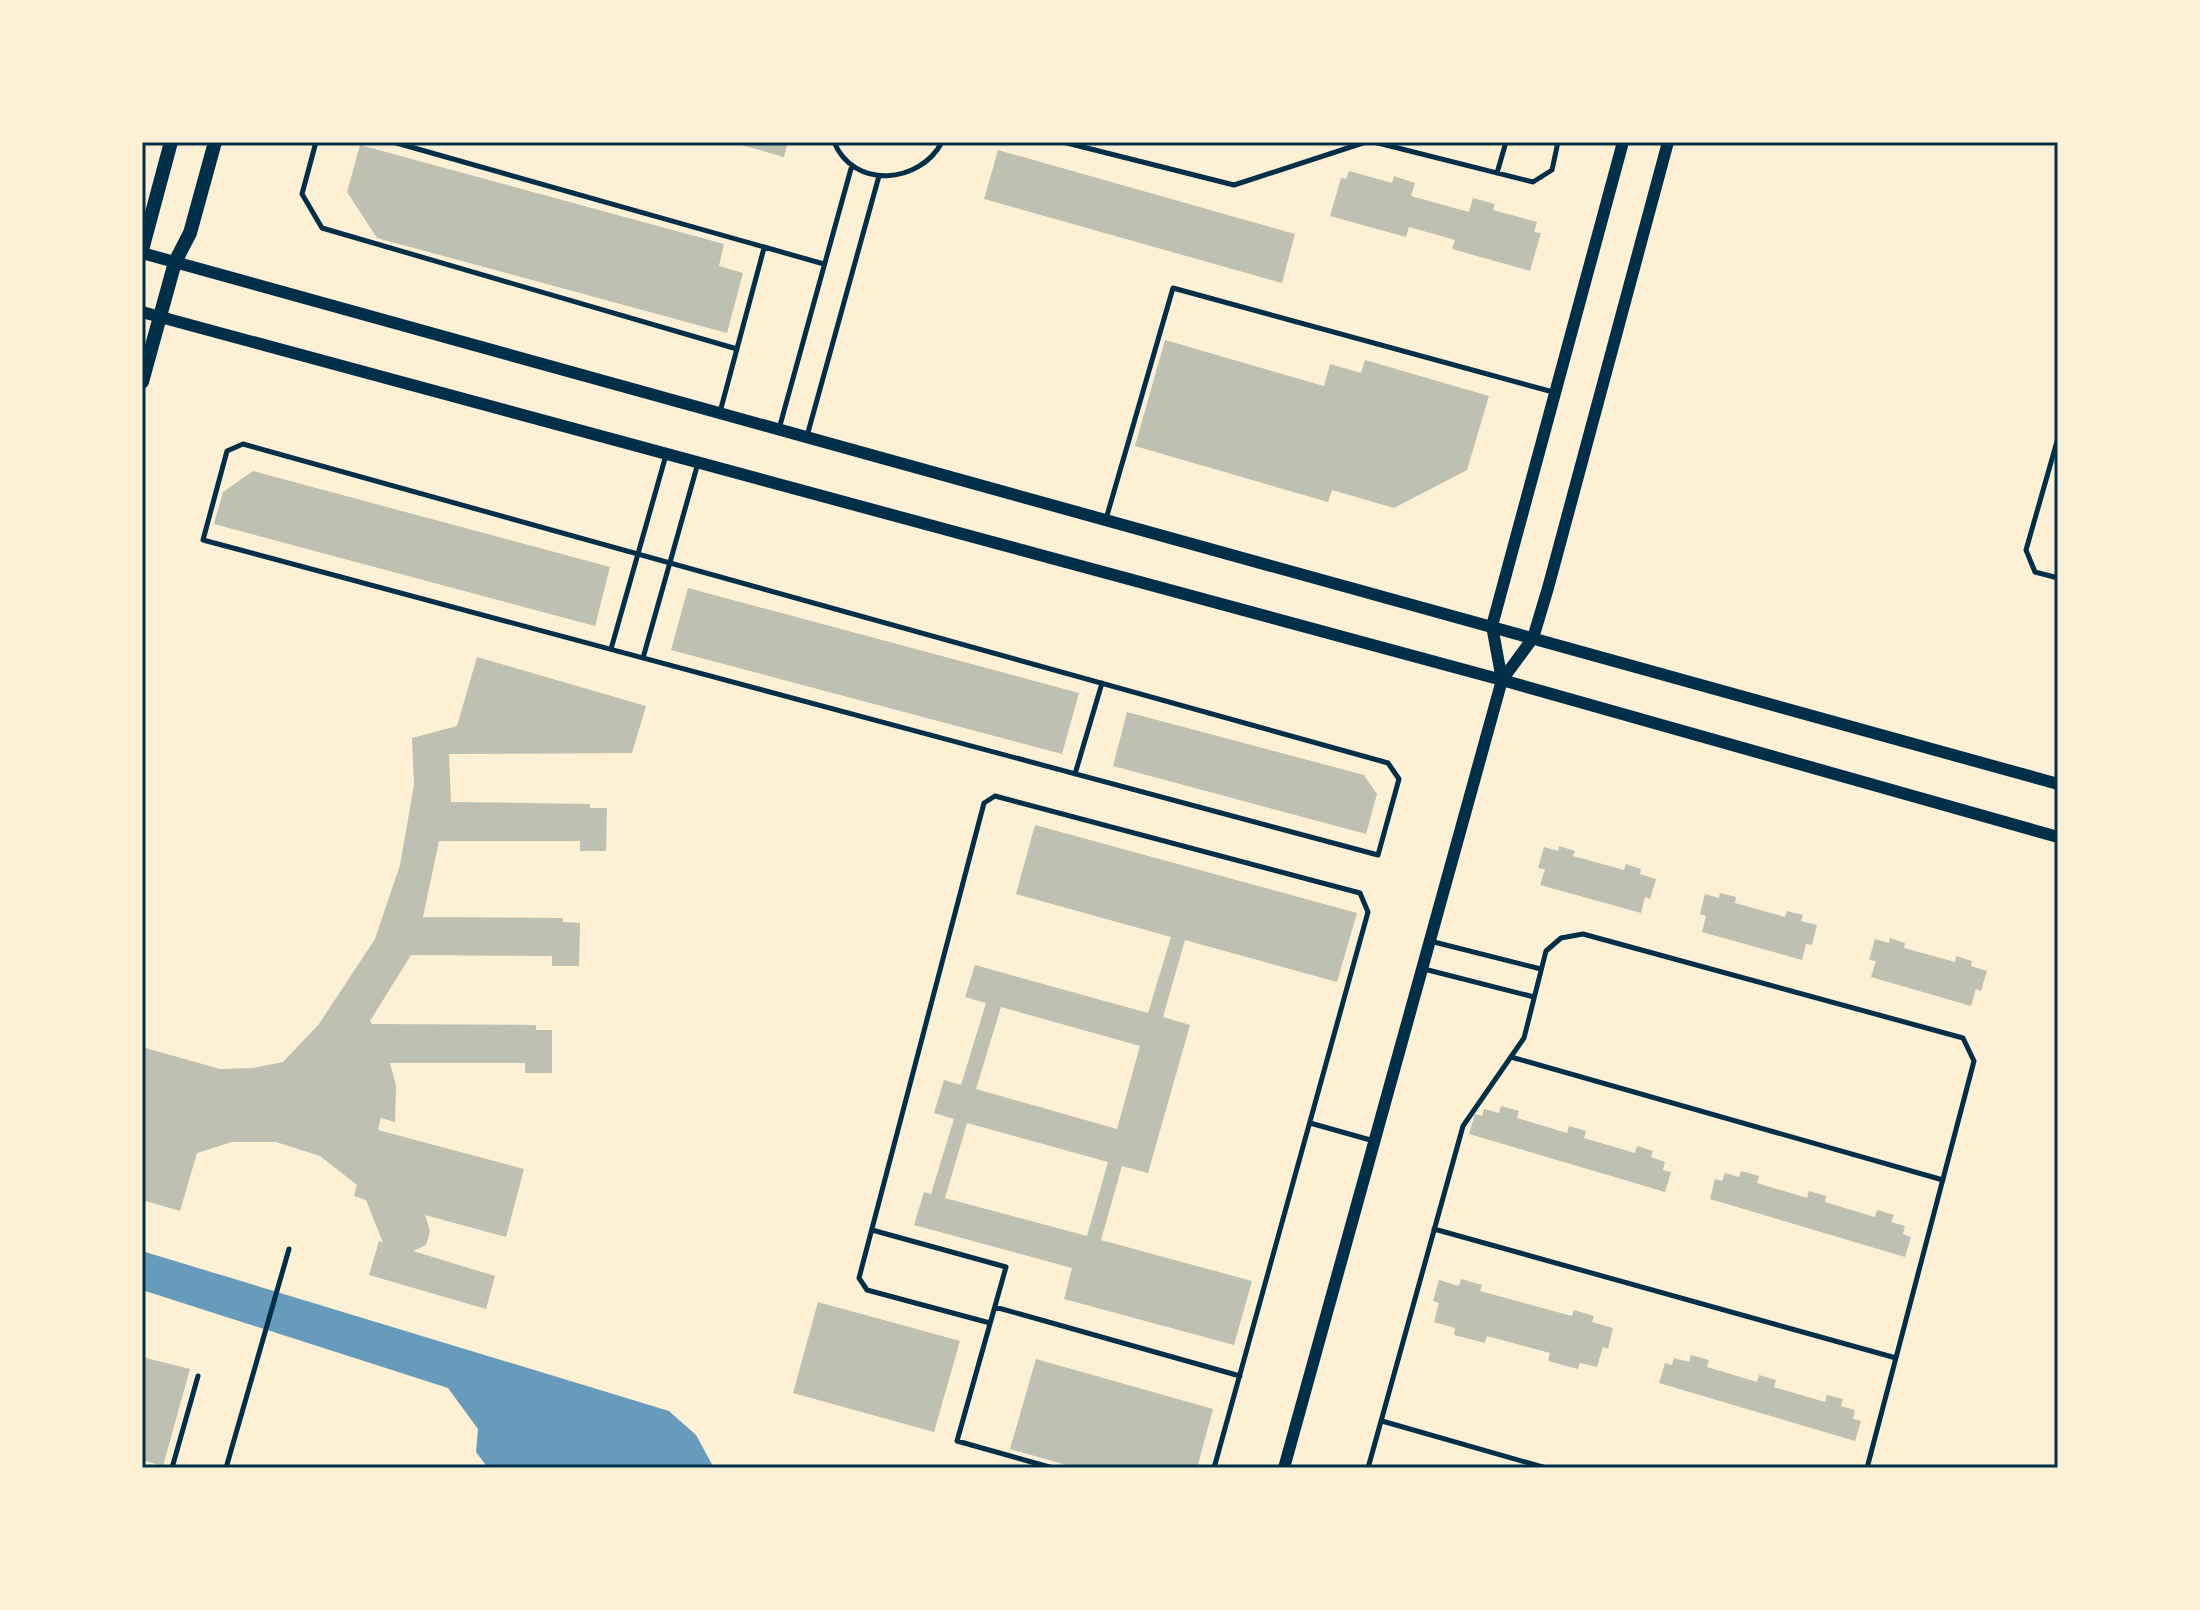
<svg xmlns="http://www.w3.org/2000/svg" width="2200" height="1610" viewBox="0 0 2200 1610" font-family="'Noto Serif',serif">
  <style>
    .water { fill: #669bbc }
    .building { fill: #bec0b2; fill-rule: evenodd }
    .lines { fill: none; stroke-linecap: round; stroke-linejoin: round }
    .service { stroke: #003049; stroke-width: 5 }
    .tertiary { stroke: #003049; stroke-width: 12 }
    .secondary { stroke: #003049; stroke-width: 14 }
    .neatline { fill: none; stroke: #003049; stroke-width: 3 }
  </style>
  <rect width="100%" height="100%" fill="#fdf0d5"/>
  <!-- water -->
  <path class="water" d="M142,1251L669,1411L696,1435L714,1468H488L476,1452L478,1429L448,1388L142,1290Z"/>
  <!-- building -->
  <path class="building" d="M731,142H788L784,157Z
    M360,145L724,244L719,266L743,273L727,333L377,238L347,192Z
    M998,150L1295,234L1282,283L984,199Z
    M1349,171L1392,183L1394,176L1415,183L1411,196L1469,212L1473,198L1495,204L1493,210L1537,222L1534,232L1541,233L1530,271L1452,249L1455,240L1409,227L1406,237L1330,216L1341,178L1346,179Z
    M1165,340L1324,386L1330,364L1361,373L1365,360L1489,396L1467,470L1394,508L1332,490L1328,502L1135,446Z
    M253,471L610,567L595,626L214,524L223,492Z
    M688,588L1079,693L1062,754L671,650Z
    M477,657L646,706L632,753L449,754L451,802L590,804V808H607L606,851H580V841H439L423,917L563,918V922L580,923L579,966H552V956L411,955L370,1021L372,1024L536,1025V1030H552V1073H525V1063H390L396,1085L395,1122L381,1118L378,1130L524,1169L506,1237L425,1215L430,1231L426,1245L413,1251L495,1276L486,1309L369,1275L379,1241L383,1243L366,1200L354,1196L357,1185L320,1156L276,1142H232L197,1153L180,1211L142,1200V1047L220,1069L253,1068L283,1062L319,1024L375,939L400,865L414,785L412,738L457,726Z
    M1127,712L1364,775L1377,794L1366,834L1113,766Z
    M1035,825L1357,913L1337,982L1185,940L1163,1017L1190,1025L1148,1173L1122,1166L1101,1240L1252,1281L1234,1345L1064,1299L1072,1268L914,1225L924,1192L931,1194L954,1119L934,1113L944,1080L961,1085L986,1003L965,997L975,965L1148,1013L1171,937L1016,894ZM1001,1007L1140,1046L1117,1129L976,1089ZM967,1123L1108,1162L1087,1236L945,1198Z
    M1559,846L1575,851L1573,856L1624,870L1626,864L1641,869L1640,874L1656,879L1650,899L1645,897L1641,913L1540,885L1545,869L1538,868L1544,847L1558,851Z
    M1720,893L1736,897L1735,903L1785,917L1787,911L1803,915L1801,921L1817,925L1812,945L1806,944L1802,960L1702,932L1706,916L1700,914L1705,894L1719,898Z
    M1890,938L1905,943L1904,948L1955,962L1956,956L1972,961L1971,966L1987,971L1981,991L1976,989L1971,1006L1871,977L1876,961L1869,960L1875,939L1889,943Z
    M1501,1106L1519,1111L1517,1118L1567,1133L1569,1126L1586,1131L1584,1138L1635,1153L1637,1146L1653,1151L1651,1157L1665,1162L1663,1170L1671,1172L1665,1192L1469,1134L1475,1114L1482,1116L1484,1109L1499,1113Z
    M1741,1171L1759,1176L1757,1183L1807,1198L1809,1191L1826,1196L1825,1202L1875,1217L1877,1210L1894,1215L1891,1222L1905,1226L1903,1234L1911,1237L1905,1257L1710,1199L1715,1179L1722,1181L1725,1173L1739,1177Z
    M1461,1279L1482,1285L1480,1291L1572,1316L1574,1310L1594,1316L1592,1322L1613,1328L1608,1349L1603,1347L1597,1367L1580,1363L1578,1369L1548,1361L1550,1353L1487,1336L1485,1343L1454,1335L1455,1328L1434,1322L1439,1303L1433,1301L1439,1280L1459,1286Z
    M818,1302L960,1341L934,1432L793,1393Z
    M1691,1355L1709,1360L1707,1367L1757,1382L1759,1375L1776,1380L1774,1387L1825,1402L1827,1395L1843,1399L1841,1406L1855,1410L1853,1419L1861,1421L1855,1441L1659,1383L1665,1363L1672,1365L1674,1358L1689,1362Z
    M142,1357L190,1369L163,1466L142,1460Z
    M1036,1359L1213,1409L1197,1468H1077L1010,1449Z"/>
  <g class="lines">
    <!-- service -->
    <path class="service" d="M316,142L302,194L322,228L737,349
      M393,142L824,264
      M834,142C854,190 920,184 942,142
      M1063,142L1234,185L1366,142
      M1374,142L1533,182L1552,170L1558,142
      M1497,173L1506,142
      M720,412L764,248
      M779,429L852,165
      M807,436L879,176
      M2058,438L2026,550L2035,572L2058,578
      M243,444L1388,763L1399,779L1378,855L203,540L227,451Z
      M1106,519L1173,288L1553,392
      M611,649L666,455
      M643,658L698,463
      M1075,774L1102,683
      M1430,941L1541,969
      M1424,969L1534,997
      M1511,1057L1943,1180
      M1310,1123L1374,1141
      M1434,1229L1896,1358
      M872,1230L1006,1267L957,1441L1053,1468
      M995,1307L1240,1376
      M990,1323L867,1290L859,1278L984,803L995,796L1360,893L1368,912L1214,1468
      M1382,1421L1546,1468
      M172,1468L198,1376
      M226,1468L289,1249
      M1368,1468L1463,1126L1524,1038L1546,951L1561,938L1583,934L1963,1038L1974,1061L1867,1468"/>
    <!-- tertiary -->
    <path class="tertiary" d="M142,253L2058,784
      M142,312L1502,680L2058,837
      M1502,680L1492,626L1623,142
      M1284,1468L1502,680L1533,638L1548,588L1668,142"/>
    <!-- secondary -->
    <path class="secondary" d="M142,250L171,142
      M142,382L175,262L190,233L215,142"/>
  </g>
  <!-- border -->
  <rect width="2200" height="1610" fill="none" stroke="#fdf0d5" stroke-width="288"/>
  <rect x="144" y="144" width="1912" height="1322" class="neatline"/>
</svg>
